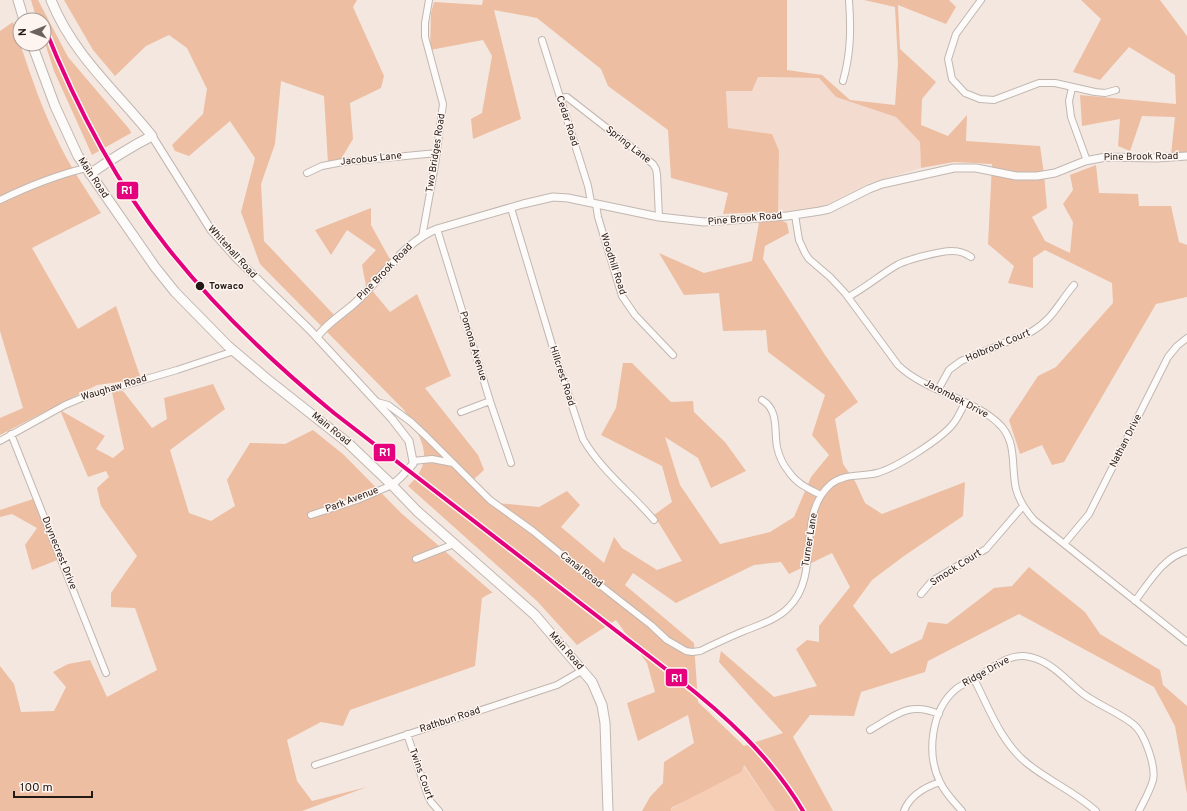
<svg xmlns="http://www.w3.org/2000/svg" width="1187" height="811" viewBox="0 0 1187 811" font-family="Overpass,sans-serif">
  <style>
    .built { fill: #f3dccf }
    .green { fill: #f6cdb5 }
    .forest { fill: #edbea2; fill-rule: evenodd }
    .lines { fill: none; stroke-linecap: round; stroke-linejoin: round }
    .minor-casing { stroke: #c1b7b1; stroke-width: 8 }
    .tertiary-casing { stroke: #c1b7b1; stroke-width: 9 }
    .primary-casing { stroke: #c1b7b1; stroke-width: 11 }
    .minor { stroke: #fdfbfa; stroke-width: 6 }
    .tertiary { stroke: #fdfbfa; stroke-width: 7 }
    .primary { stroke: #fdfbfa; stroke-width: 9 }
    .rail-1-casing { stroke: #fff5f0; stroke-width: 7 }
    .rail-1 { stroke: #e5007d; stroke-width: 4 }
    .stop-dot { fill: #231a16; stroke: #fff5f0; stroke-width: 1.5 }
    .labels { text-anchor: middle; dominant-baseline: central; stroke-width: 3; stroke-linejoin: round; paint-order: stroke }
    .street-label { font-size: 10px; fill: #231a16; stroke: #fff5f0 }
    .stop-label { font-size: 10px; font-weight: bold; fill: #231a16; stroke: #fff5f0; text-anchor: start }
    .line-badge { stroke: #fff5f0; stroke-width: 1.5 }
    .badge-label { font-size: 11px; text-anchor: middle; font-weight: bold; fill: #fff }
  </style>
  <rect width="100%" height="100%" fill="#f4e7df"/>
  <!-- built -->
  <path class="built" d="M758,77L819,78L836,97L896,117L920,142L921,168L870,183L818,209L778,213L779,152L727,128L726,91H752Z"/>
  <!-- green -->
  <path class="green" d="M743,765L775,811H671V809Z"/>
  <!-- forest -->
  <path class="forest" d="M31,0H38L68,57L130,130L131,133L92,155L54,71L44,40V20H37Z
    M64,0H357L353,7L384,76L381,88L350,103L353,139L341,159L328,163L324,96L281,81L275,144L261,184L264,241L338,319L367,291L362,265L376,250L347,230L331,255L315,230L371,208V225L392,263L370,288L390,312L417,294L451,376L425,388L478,455L484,470L472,481L496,503L539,507L567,491L580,505L561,527L604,563L614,537L622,548L657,570L682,561L654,515L672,502L662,466L601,435L616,408L623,363H632L671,402L693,401L694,412L725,442L746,471L711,488L698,458L665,437L680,485L720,544L770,532L794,517L811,477L829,455L812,435L825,395L768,352L766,330L723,331L719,293L684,295L659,253L704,273L752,261L761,212L723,214L728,193L671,178L668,130L608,86L601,69L537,18L494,10L521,119L473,139L471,119L482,113L492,56L483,40L430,50L431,13L434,2L482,5L483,0H787V70L822,75L850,100L895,105L898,63L895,7L864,0H949L956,7L946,24L898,5L900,49L936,82L922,99L921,125L948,136L967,115L966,141L1040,146L1044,174L1047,208L1032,217L1045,241L1070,253L1073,222L1063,204L1073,190L1070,175L1096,165L1099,193L1138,194L1139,206H1171L1179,242L1187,245V297L1156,304L1064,462L1052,465L1042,445L1020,454L1009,420L1038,376L1056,367L1113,303L1112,283L1045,250L1033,258V288L1008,283L1014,266L988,244L992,164L954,162L921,168L920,142L896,117L836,97L819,78L758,77L752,91H726L728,128L772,134L779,151L778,219L787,223L789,233L765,246L763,259L825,355L858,402L835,419L843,464L856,483L865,503L882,514L965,482L963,516L904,556L872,580L853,606L891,654L922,639L928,622L947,624L994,588L1012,586L1029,567L1085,612L1100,634L1160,670L1163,685L1187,706V794L1175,726L1154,687L1019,614L928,661L925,672L861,692L854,716L810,715L793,737L833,811H775L744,765L741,772L671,808V811H642L650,797L663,783L664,762L694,743L688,715L638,741L627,703L655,692L647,663L616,620L577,645L537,601L408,486C412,482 418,477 420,471C432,450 415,428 404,410L260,264L241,212L255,158L230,121L189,156L175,151L172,145L203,114L207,89L187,48L169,35L146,46L115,76L93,50ZM832,553L850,587L819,626V642L807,640L796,649L817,686L774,697L721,651L719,662L783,733L744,746L698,702L694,643L625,585L633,573L676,603L754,565L781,562L789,574Z
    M1081,0H1160L1187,36V154L1171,155L1175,117L1142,116L1130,151L1118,146L1120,119L1082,126L1080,95L1176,104L1175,75L1129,47L1100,80L1073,72L1101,19Z
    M13,22C26,61 38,100 56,137C68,164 85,188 101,213L32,248L78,329L116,306L141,379L97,385L0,435V418L23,408L0,331V31Z
    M213,384L225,409L170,450L189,513L211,521L235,506L227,480L250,443L285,444L313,430L344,455L401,513L493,593H491L482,598L475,666L350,710L343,726L321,722L287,740L297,781L312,801L367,787L302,811H0V666L14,684L21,712L54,711L66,687L53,672L68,664L90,660L107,697L157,670L135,608L111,607V593L137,556L101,506L97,488L109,477L106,471L88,477L60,410L105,436L96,449L113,458L124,449L112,392L123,391L152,428L167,419L164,398Z
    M36,498L60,559L32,570L25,545L37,528L12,514L0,517V510Z"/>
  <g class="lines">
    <!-- minor casing -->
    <g class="minor-casing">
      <path id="minor" d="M981,0L956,34L948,59L952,79L965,93L980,99L994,100L1039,83H1055L1095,92L1105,93L1116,90
        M542,40L588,186L591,202
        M843,81C851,53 851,28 849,0
        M1072,88L1069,101L1071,117L1087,161
        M560,98L567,97L653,164L656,169L657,175L659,217
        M307,173L322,166L343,162L437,153
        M0,200C27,187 57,175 86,168
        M596,204L598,217L622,296L635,315L673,355
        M511,208L553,348L583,439C601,470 631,493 654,520
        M795,215L799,240L805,253L809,259L830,277L845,293L898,365C925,392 977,399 1002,427C1017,445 1011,468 1016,489C1019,500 1026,511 1034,520L1187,642
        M437,229L490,401L511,463
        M422,237L435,165L443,104L425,37V23L429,0
        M848,297C865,288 880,275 897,265C905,260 944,250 953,251C960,251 965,253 971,257
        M938,390L949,370L961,361L1031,332C1053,319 1058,304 1074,285
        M762,400C779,410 774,430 777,447C779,456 783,465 789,472C797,484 809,489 821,495
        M377,402L388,405L411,422L427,437L490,500L533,531L578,568L651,625L667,640L686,651L692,652L700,651C715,644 729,637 744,631C759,625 778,619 789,607C822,574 795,515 831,484C845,473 861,477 877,473C896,468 941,439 953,424C958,418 961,410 965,403
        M461,412L490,401
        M11,434L106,673
        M0,441L65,405L84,397L177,370L234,351
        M413,461L432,459L453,463
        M311,515L357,500L392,485
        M1064,544L1089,514L1168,357L1177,346L1187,338
        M416,559L454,544
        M921,594L932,581L986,549L1023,506
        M1135,601C1149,583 1163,557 1187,551
        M974,679C989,708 1001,743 1028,764C1049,781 1075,792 1096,811
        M870,730C896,715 909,701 939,714
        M407,734L428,796L431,802L439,811
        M315,765L557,685L583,670
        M904,811C910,795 925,787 940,782
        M962,811C954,802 945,793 940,782C926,754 931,710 956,689C964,683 974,679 982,674C995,666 1008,655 1024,656C1048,658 1064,678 1082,693C1098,705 1118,712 1133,724C1145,733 1156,767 1153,780C1150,791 1144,801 1139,811"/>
    </g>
    <!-- tertiary casing -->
    <g class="tertiary-casing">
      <path id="tertiary" d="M152,136L211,230L236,258L310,330L392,419L409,441L413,461V464L401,477L392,485
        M317,337C327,323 343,314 356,302C380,280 406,240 437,229L523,204L553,197L568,198L659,217L704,222L787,216L820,211L829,209L869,189L882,184L954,168H976L1016,176H1037L1055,173L1085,161L1106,157L1156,158L1187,156"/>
    </g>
    <!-- primary casing -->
    <g class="primary-casing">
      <path id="primary" d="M18,0L24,20
        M51,0C73,55 116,91 152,136C130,147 110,160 90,174
        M32,44L55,106L78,156L155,267L175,292L228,346L267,379L348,443L392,485L417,511L535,615L592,682L602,705L605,723L608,811"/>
    </g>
    <!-- minor -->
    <use href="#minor" class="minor"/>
    <!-- tertiary -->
    <use href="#tertiary" class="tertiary"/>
    <!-- primary -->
    <use href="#primary" class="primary"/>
    <!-- rail-1 casing -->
    <g class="rail-1-casing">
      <path id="rail-1" d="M44,26C75,104 115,181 167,247C216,309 273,363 334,413L676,677C725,715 771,757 803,811"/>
    </g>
    <!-- rail-1 -->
    <use href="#rail-1" class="rail-1"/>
  </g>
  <!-- markers -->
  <circle class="stop-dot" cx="200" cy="286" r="5"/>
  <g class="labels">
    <!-- street labels -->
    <g class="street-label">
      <text transform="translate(567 121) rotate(72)">Cedar Road</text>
      <text transform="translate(628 145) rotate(38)">Spring Lane</text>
      <text transform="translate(436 153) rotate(-81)">Two Bridges Road</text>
      <text transform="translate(1141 157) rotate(-1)">Pine Brook Road</text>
      <text transform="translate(371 159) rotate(-6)">Jacobus Lane</text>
      <text transform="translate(93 178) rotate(56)">Main Road</text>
      <text transform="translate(745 219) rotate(-5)">Pine Brook Road</text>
      <text transform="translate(232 252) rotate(48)">Whitehall Road</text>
      <text transform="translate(613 264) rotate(72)">Woodhill Road</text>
      <text transform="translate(385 272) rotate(-46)">Pine Brook Road</text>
      <text transform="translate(473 346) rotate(73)">Pomona Avenue</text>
      <text transform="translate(998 346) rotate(-23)">Holbrook Court</text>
      <text transform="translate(562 376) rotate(72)">Hillcrest Road</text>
      <text transform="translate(114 388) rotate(-17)">Waughaw Road</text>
      <text transform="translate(956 399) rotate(28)">Jarombek Drive</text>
      <text transform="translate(331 429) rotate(39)">Main Road</text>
      <text transform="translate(1126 441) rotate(-63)">Nathan Drive</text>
      <text transform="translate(352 500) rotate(-21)">Park Avenue</text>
      <text transform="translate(810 540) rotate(-81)">Turner Lane</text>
      <text transform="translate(59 553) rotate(68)">Duynecrest Drive</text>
      <text transform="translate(956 568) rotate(-33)">Smock Court</text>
      <text transform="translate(581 570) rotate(38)">Canal Road</text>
      <text transform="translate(566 651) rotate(49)">Main Road</text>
      <text transform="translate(986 672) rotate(-29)">Ridge Drive</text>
      <text transform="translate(450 720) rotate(-18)">Rathbun Road</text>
      <text transform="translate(421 774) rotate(70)">Twins Court</text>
    </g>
    <!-- stop labels -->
    <g class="stop-label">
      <text x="209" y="286">Towaco</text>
    </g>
  </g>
  <g class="line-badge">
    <rect x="116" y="181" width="23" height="19" rx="4" fill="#e5007d"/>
    <rect x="373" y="443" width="23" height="19" rx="4" fill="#e5007d"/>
    <rect x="665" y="668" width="23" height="19" rx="4" fill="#e5007d"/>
  </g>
  <g class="badge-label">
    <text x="127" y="194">R1</text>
    <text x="385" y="456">R1</text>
    <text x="677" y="682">R1</text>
  </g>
  <!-- north arrow -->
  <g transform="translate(32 32) rotate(269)"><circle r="19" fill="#fff5f0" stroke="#a79d99"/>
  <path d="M0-3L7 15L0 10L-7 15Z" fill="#6c625c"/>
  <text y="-6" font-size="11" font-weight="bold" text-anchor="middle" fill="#231a16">N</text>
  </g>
  <!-- scale -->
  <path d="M14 791v6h78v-6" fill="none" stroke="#231a16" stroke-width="2"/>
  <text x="20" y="791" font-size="12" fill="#231a16" stroke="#fff5f0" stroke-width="3" paint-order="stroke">100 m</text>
</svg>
